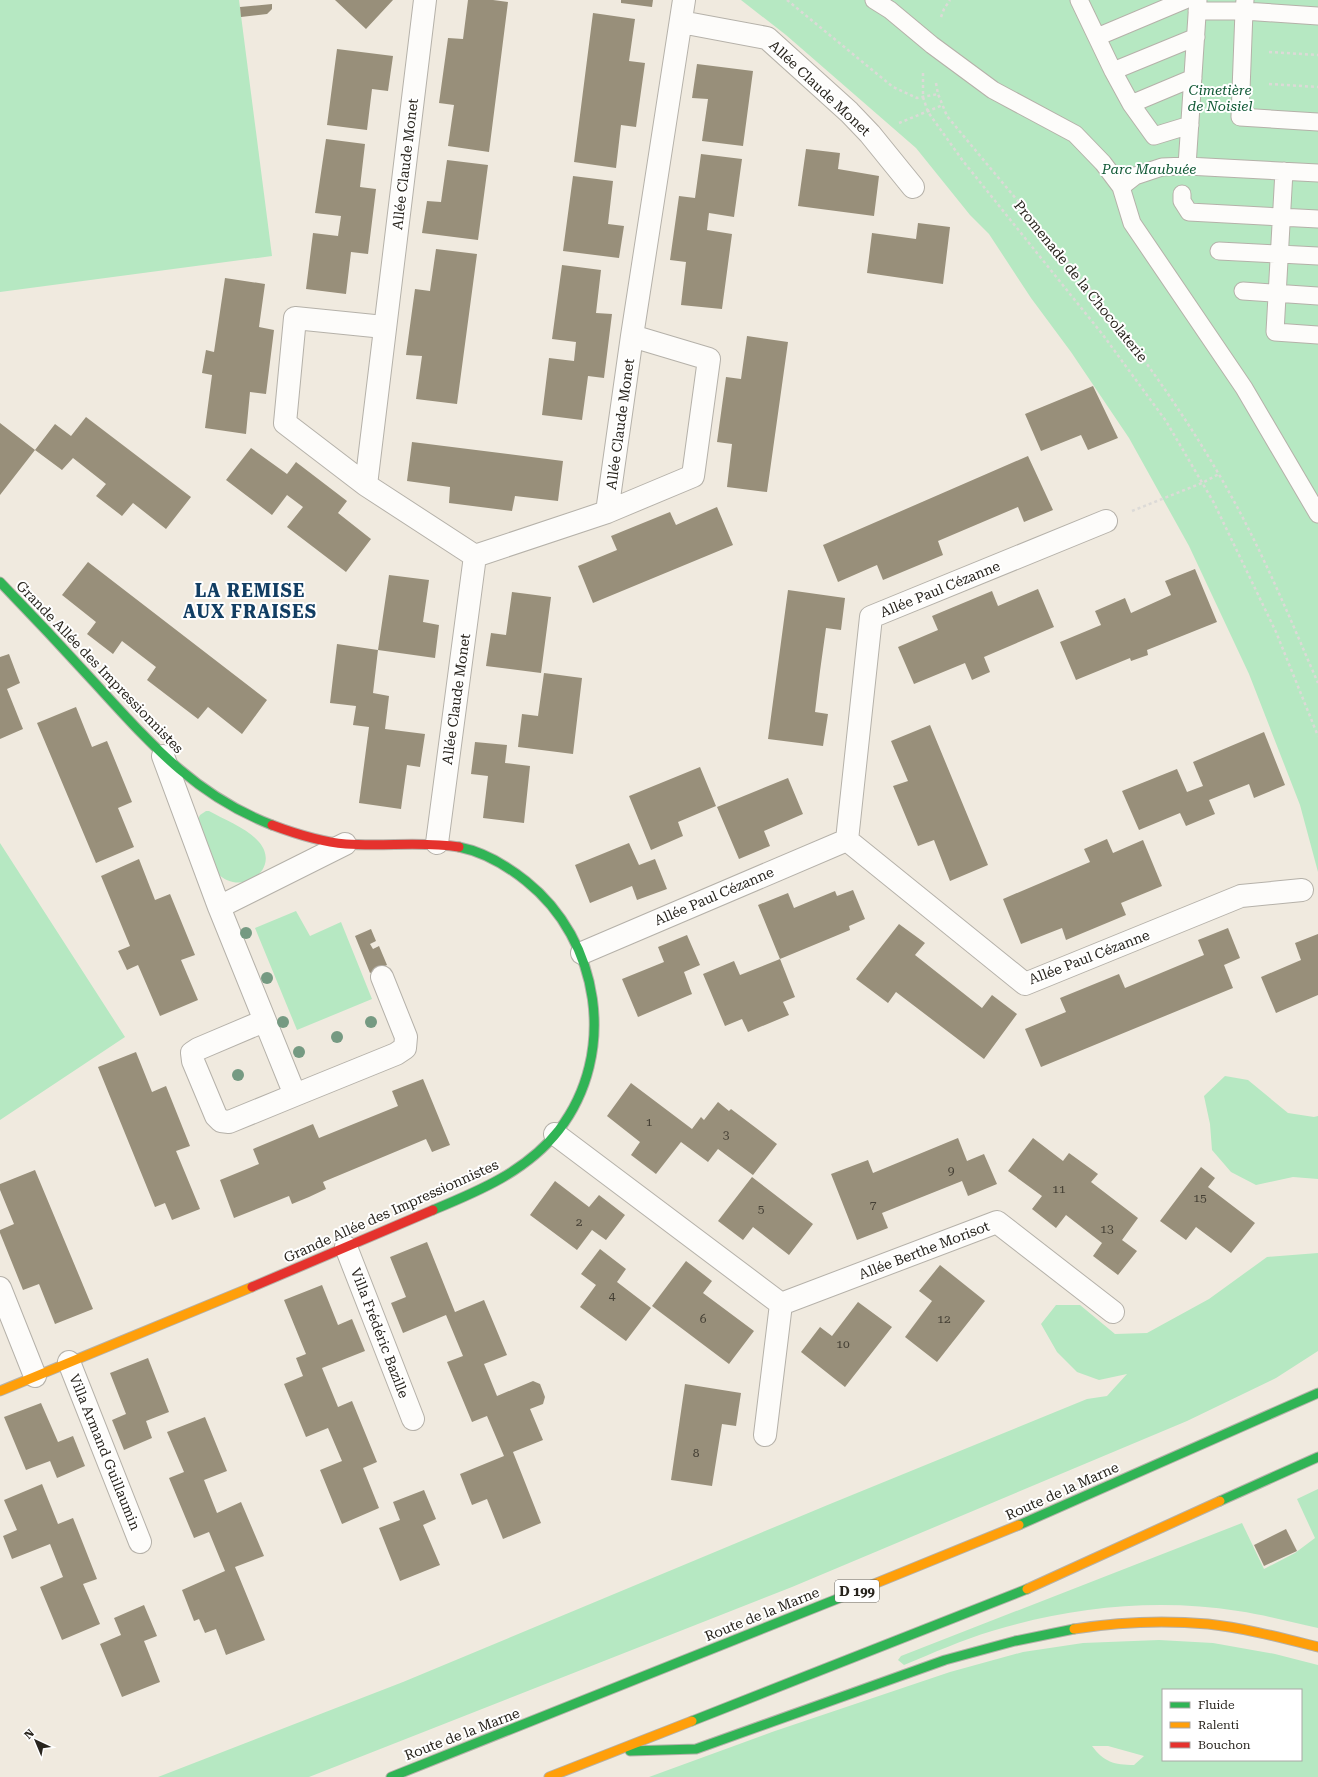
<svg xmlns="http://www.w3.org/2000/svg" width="1318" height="1777" viewBox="0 0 1318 1777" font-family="'Roboto Serif',serif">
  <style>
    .green { fill: #b6e8c2; fill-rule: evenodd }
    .building { fill: #988f7a }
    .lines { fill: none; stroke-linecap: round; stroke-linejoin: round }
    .lane-casing { stroke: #b5b1a9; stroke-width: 19 }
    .street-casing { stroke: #b5b1a9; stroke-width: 24 }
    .fast-casing { stroke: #b5b1a9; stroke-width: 11 }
    .slow-casing { stroke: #b5b1a9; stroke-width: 11 }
    .jam-casing { stroke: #b5b1a9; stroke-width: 11 }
    .path { stroke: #dcdad7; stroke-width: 2.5; stroke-dasharray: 3 3; stroke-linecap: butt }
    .lane { stroke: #fdfcfa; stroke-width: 17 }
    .street { stroke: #fdfcfa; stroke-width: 22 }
    .fast { stroke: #30b455; stroke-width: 9 }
    .slow { stroke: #ff9f0a; stroke-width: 9 }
    .jam { stroke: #e5322d; stroke-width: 9 }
    .tree { fill: #759a82 }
    .labels { text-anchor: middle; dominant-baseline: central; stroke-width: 4; stroke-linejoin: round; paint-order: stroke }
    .number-label { font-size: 12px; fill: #443f34 }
    .shield { fill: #fff; stroke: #686661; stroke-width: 1 }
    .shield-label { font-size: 13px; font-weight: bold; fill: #28241d }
    .street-label { font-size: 14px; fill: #28241d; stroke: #fff }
    .park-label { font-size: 14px; font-style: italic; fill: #115935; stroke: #fff }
    .district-label { font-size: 18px; font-weight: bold; letter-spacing: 1px; fill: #123e63; stroke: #fff }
  </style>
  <rect width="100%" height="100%" fill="#f0eadf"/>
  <!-- green -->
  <path class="green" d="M0,0H239L272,256L0,292Z
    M741,0H1318V872L1300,805L1249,674L1189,546L1129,438L1071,352L1031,298L989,234L970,215L916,148L786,35Z
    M206,811H209C225,820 247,828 259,842C282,869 241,898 217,873L198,819L200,815Z
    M0,843L125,1037L0,1120Z
    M296,911L310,936L341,922L372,999L297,1030L255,928Z
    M1225,1076L1248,1080L1288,1113L1314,1117L1318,1116V1179L1293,1177L1256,1185L1231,1172L1212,1150L1210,1124L1204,1096Z
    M1318,1253V1351L1276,1378L1187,1421L792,1587L309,1777H158L403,1682L830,1504L1087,1399L1107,1396L1127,1374L1099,1380L1077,1372L1057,1352L1041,1324L1056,1305H1080L1115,1334L1147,1333L1209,1299L1267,1257Z
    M1318,1489V1628C1291,1622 1265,1615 1238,1611C1156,1598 1071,1607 992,1631C962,1640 933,1653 904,1665L898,1660L901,1656L1242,1523L1264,1569L1295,1553L1315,1538L1297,1499Z
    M1159,1640L1213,1643L1275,1654L1318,1665V1777H649L772,1732L950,1672L1023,1652L1083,1643ZM1163,1690H1301V1760H1163ZM1092,1746H1108L1144,1756L1134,1765C1114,1765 1104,1762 1092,1746Z"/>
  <!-- building -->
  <path class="building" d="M335,0H393L366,29Z
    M468,0H493L508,2L489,152L448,146L454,105L439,103L448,38L463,39Z
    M621,0H653L652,7L621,3Z
    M272,4V9L267,14L241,17L240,7Z
    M593,13L635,19L629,61L645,63L636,127L621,125L616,168L574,162Z
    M337,49L393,56L388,91L372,89L367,130L327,125Z
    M697,64L753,71L743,146L702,141L708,99L692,98Z
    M326,139L365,144L360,187L376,189L368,254L351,252L346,294L306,289L313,233L338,236L341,216L315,213Z
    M806,149L840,153L838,169L879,176L874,216L798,206Z
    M701,154L742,159L734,217L709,213L707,230L732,234L722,309L681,305L686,262L670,260L679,196L695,198Z
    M447,160L488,165L478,240L422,233L427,201L441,202Z
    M573,176L613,181L608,224L624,226L619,258L563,251Z
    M918,223L950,227L943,284L867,273L872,233L916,239Z
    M436,249L477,254L457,404L416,399L422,356L406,355L415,289L430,291Z
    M562,265L601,270L596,313L612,314L604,378L588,376L582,420L542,415L549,358L574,361L576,342L552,339Z
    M225,278L265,284L259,327L274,330L266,394L250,392L246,434L205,428L212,375L202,373L206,350L214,352Z
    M747,336L788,342L767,492L727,487L732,444L717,442L726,377L741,379Z
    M1093,386L1118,438L1088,450L1081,435L1041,451L1025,414Z
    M86,417L191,497L166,529L133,503L122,516L96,496L106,484L73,458L62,470L35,450L55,424L71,436Z
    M0,423L35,450L0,495Z
    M412,442L563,461L558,501L515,496L512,511L449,503L450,487L407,481Z
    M251,448L287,474L296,462L347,501L338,513L371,539L346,572L287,527L303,507L287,495L272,515L226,480Z
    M1028,456L1053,510L1024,522L1018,507L938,541L943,555L883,580L877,565L838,582L823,545Z
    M717,507L733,545L593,603L578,566L617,550L611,536L670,512L676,525Z
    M88,562L267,700L242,734L208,707L198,719L147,680L156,667L122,641L113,654L87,634L96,622L62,595Z
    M1195,569L1217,622L1147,650L1148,655L1131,661L1130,658L1076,680L1060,642L1101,625L1095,611L1125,598L1131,613L1171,595L1165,581Z
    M389,575L429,580L423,622L439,625L435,658L378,650Z
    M1038,589L1054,627L984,657L990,672L972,680L965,663L914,684L898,647L938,630L932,616L992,591L998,606Z
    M788,590L845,598L841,630L826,628L820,671L815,712L828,714L823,746L768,739Z
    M512,592L551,597L541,673L486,666L491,633L506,635Z
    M337,644L378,650L373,693L389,696L385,729L425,734L420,767L407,765L401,809L359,803L369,727L353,725L356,706L330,703Z
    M9,654L20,683L7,689L23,729L0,739V657Z
    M544,673L582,678L573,754L518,747L522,714L538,716Z
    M76,707L92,747L107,741L132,802L118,808L134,847L96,863L37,723Z
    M930,725L988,865L950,881L934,840L918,846L893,786L908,781L891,741Z
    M1264,732L1285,785L1254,798L1249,784L1209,800L1215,814L1186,826L1180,813L1139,830L1122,791L1177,769L1187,792L1203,786L1193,762Z
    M475,742L507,745L505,763L530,766L524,823L483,818L488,776L471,774Z
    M700,767L716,806L678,822L683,836L651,850L629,796Z
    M788,778L803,814L764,831L770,846L739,859L717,807Z
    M1107,839L1113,853L1143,840L1162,886L1121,903L1126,915L1066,940L1062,928L1021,944L1003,899L1090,862L1084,849Z
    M629,843L639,865L655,859L667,889L637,900L632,886L590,903L575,865Z
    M139,859L155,900L170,894L195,955L181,960L198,1000L160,1016L138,965L127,970L118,951L130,946L101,876Z
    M853,890L865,919L849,926L850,930L780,959L758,905L788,893L794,908L835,891L837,896Z
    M899,924L925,943L915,955L982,1008L992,995L1017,1014L984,1059L896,992L888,1003L856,979Z
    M1228,928L1240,958L1224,965L1233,988L1041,1067L1025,1029L1066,1012L1060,998L1119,974L1125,988L1204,955L1198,940Z
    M371,929L376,941L370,944L373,949L379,946L387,965L370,973L355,936Z
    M1318,934V995L1276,1013L1261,977L1301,960L1295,943Z
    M687,935L700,965L684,972L692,994L638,1017L622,979L664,962L658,947Z
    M780,959L795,997L783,1002L789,1015L748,1032L742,1019L725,1026L703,974L734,961L740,975Z
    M136,1052L152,1092L166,1086L190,1146L176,1151L200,1209L172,1220L165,1203L155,1207L98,1067Z
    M423,1079L450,1145L432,1152L426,1139L323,1182L326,1189L309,1197L292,1204L289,1196L234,1218L220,1180L259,1164L253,1149L313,1124L319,1138L398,1106L392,1091Z
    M631,1083L692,1129L701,1117L704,1120L718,1102L729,1111L731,1109L777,1144L753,1175L718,1149L708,1162L681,1142L656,1174L631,1155L640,1142L607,1116Z
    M958,1138L967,1161L984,1154L997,1184L968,1196L962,1181L882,1213L888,1228L857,1240L831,1174L868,1160L873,1173Z
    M1033,1138L1063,1161L1069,1153L1098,1174L1091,1182L1138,1218L1122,1240L1137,1251L1118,1275L1093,1256L1102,1243L1066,1215L1056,1228L1032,1209L1042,1196L1008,1171Z
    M1201,1167L1215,1178L1208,1187L1255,1223L1231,1253L1196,1227L1186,1240L1160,1221Z
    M35,1170L93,1309L55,1324L39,1284L23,1290L0,1233V1230L14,1224L0,1190V1184Z
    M752,1177L813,1224L789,1255L753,1227L743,1240L718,1221Z
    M555,1181L589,1207L599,1195L625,1215L606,1240L592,1230L577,1250L530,1215Z
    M427,1242L455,1312L484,1300L507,1355L484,1364L497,1396L533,1381L540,1384L545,1397L543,1404L530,1409L543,1440L513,1452L541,1523L503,1539L487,1499L472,1505L460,1474L504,1456L487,1416L472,1422L447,1362L463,1356L446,1315L403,1333L391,1303L406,1297L390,1257Z
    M600,1249L626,1269L617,1282L651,1308L626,1341L580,1307L596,1285L581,1274Z
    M686,1261L712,1281L703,1293L754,1331L729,1364L652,1306Z
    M940,1265L985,1301L937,1362L905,1337L932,1301L919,1291Z
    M322,1285L338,1325L352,1319L365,1351L322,1368L338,1407L352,1401L377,1462L363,1468L379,1508L342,1524L320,1470L342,1461L328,1428L306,1437L284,1384L303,1376L296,1358L306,1354L284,1300Z
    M858,1302L892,1327L845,1387L801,1352L820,1327L832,1336Z
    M148,1358L169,1412L146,1421L152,1438L124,1450L112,1420L126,1414L110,1373Z
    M685,1384L741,1393L736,1426L722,1424L712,1486L671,1480Z
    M41,1403L58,1442L73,1436L85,1466L57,1478L50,1461L26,1470L4,1417Z
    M205,1417L227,1471L204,1480L217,1513L241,1502L264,1556L235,1567L265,1640L226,1655L216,1629L205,1633L199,1619L194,1621L182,1590L225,1571L209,1532L194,1538L169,1478L184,1472L167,1432Z
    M42,1484L58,1524L73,1518L97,1579L83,1584L100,1624L62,1640L40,1587L63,1577L50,1544L12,1559L3,1536L17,1530L4,1500Z
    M424,1490L436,1519L423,1525L440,1565L400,1581L379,1528L400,1520L393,1502Z
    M1286,1529L1297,1551L1264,1566L1254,1545Z
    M144,1605L157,1636L144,1641L160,1682L122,1697L100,1644L121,1635L114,1618Z"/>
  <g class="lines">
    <!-- lane casing -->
    <g class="lane-casing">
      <path id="lane" d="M874,0L890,10L932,45L993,90L1075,134L1103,163L1121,187L1132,223L1244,388L1318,514
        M1079,0L1113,71L1131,104L1154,136L1190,125
        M1197,11H1244L1245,0
        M1318,16L1244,11L1240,117L1318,122
        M1097,37L1185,0
        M1113,71L1196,37
        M1131,104L1193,78
        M1187,166L1198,0
        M1284,171L1275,332L1318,335
        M1121,187L1135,176L1162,167L1187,166L1318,173
        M1182,194V201L1189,212L1318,219
        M1219,251L1318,256
        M1243,291L1318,296"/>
    </g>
    <!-- street casing -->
    <g class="street-casing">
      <path id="street" d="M425,0L366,485L475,556L437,843
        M681,22L767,38L849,112L870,134L913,187
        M366,485L285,423L295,318L384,327
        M607,512L693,476L709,359L632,336
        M475,556L607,512L632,336L684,0
        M163,756L219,907L295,1095L229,1122L221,1121L216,1116L193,1061L192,1053L198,1049L264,1021
        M847,840L1025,984L1241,896L1302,890
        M219,907L345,844
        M582,953L847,840L871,617L1106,521
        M295,1095L396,1054L405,1048L406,1037L382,977
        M555,1134L781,1304L997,1222L1113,1312
        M346,1247L413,1419
        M0,1288L35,1376
        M69,1362L140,1542
        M765,1435L781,1304"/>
    </g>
    <!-- fast casing -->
    <g class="fast-casing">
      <path id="fast" d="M0,582C32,615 63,648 94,682C149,742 194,795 272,825
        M433,1210C479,1191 527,1171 559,1130C618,1053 600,940 526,881C506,865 484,852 459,847
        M1220,1501L1318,1457
        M1019,1525L1318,1393
        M692,1721L1027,1589
        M630,1751L696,1749L945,1660L1015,1641L1074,1629
        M391,1777L847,1595"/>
    </g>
    <!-- slow casing -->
    <g class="slow-casing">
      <path id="slow" d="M0,1391L252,1287
        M1027,1589L1220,1501
        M847,1595L1019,1525
        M1074,1629C1118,1622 1163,1620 1208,1624C1245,1628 1282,1638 1318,1647
        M549,1777L692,1721"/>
    </g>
    <!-- jam casing -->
    <g class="jam-casing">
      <path id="jam" d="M272,825C296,834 321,842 346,844C384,847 421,841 459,847
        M252,1287L433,1210"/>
    </g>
    <!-- path -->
    <path class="path" d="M787,0L893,87L917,98L938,94
      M941,17L944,9L950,0
      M1269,52L1318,55
      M923,73V97L928,112L963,161L1103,335L1166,421L1214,503L1276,632L1318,736
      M936,83L938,94L947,116C1045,235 1149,350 1225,485C1261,548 1289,616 1318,683
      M1269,84L1318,87
      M899,123L943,105
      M1132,511L1202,483L1219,474"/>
    <!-- lane -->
    <use href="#lane" class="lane"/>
    <!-- street -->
    <use href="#street" class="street"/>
    <!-- fast -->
    <use href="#fast" class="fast"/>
    <!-- slow -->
    <use href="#slow" class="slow"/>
    <!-- jam -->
    <use href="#jam" class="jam"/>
  </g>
  <!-- trees -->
  <g class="tree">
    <circle cx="246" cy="933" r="6"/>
    <circle cx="267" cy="978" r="6"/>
    <circle cx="283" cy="1022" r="6"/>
    <circle cx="371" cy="1022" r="6"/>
    <circle cx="337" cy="1037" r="6"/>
    <circle cx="299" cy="1052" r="6"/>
    <circle cx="238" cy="1075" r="6"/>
  </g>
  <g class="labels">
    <!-- number labels -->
    <g class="number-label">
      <text x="649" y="1122">1</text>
      <text x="726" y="1135">3</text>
      <text x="951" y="1171">9</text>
      <text x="1059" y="1189">11</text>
      <text x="1200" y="1198">15</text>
      <text x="873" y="1205">7</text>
      <text x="761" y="1209">5</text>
      <text x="579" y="1222">2</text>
      <text x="1107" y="1229">13</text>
      <text x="612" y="1296">4</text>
      <text x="703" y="1319">6</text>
      <text x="944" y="1319">12</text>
      <text x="843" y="1344">10</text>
      <text x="696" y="1453">8</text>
    </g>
    <!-- shield labels -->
    <rect class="shield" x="835" y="1580" width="44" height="22" rx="3"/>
    <g class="shield-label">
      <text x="857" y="1591">D 199</text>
    </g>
    <!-- street labels -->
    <g class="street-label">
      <text transform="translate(820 88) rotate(43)">Allée Claude Monet</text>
      <text transform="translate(405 164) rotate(-83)">Allée Claude Monet</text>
      <text transform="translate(1081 281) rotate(51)">Promenade de la Chocolaterie</text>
      <text transform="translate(620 424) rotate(-82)">Allée Claude Monet</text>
      <text transform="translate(940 589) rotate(-22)">Allée Paul Cézanne</text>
      <text transform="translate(100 667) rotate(46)">Grande Allée des Impressionnistes</text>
      <text transform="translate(456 699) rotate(-82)">Allée Claude Monet</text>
      <text transform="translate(714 896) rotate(-23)">Allée Paul Cézanne</text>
      <text transform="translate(1089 957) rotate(-21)">Allée Paul Cézanne</text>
      <text transform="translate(391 1211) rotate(-24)">Grande Allée des Impressionnistes</text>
      <text transform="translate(924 1250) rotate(-21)">Allée Berthe Morisot</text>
      <text transform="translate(380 1333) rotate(69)">Villa Frédéric Bazille</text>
      <text transform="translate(105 1452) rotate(68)">Villa Armand Guillaumin</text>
      <text transform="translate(1062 1491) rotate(-24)">Route de la Marne</text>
      <text transform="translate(762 1614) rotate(-22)">Route de la Marne</text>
      <text transform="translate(462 1734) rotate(-21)">Route de la Marne</text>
    </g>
    <!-- park labels -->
    <g class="park-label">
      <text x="1220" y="90">Cimetière<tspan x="1220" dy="16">de Noisiel</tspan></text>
      <text x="1149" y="169">Parc Maubuée</text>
    </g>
    <!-- district labels -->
    <g class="district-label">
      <text x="250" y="590">LA REMISE<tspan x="250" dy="21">AUX FRAISES</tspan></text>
    </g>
  </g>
  <!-- legend -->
  <rect x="1162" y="1689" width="140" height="72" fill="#ffffff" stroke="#a9a7a5"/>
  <rect x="1170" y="1702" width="20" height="6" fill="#30b455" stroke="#a9a7a5"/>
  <text x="1198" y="1709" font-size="12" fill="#28241d">Fluide</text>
  <rect x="1170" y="1722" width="20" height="6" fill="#ff9f0a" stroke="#a9a7a5"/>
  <text x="1198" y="1729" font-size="12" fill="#28241d">Ralenti</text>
  <rect x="1170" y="1742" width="20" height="6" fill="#e5322d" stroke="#a9a7a5"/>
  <text x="1198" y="1749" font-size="12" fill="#28241d">Bouchon</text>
  <!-- north arrow -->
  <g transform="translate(36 1741) rotate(316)" stroke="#ffffff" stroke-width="3" paint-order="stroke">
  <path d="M0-3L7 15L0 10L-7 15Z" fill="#28241d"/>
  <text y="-6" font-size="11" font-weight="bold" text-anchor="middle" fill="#28241d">N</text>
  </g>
</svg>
